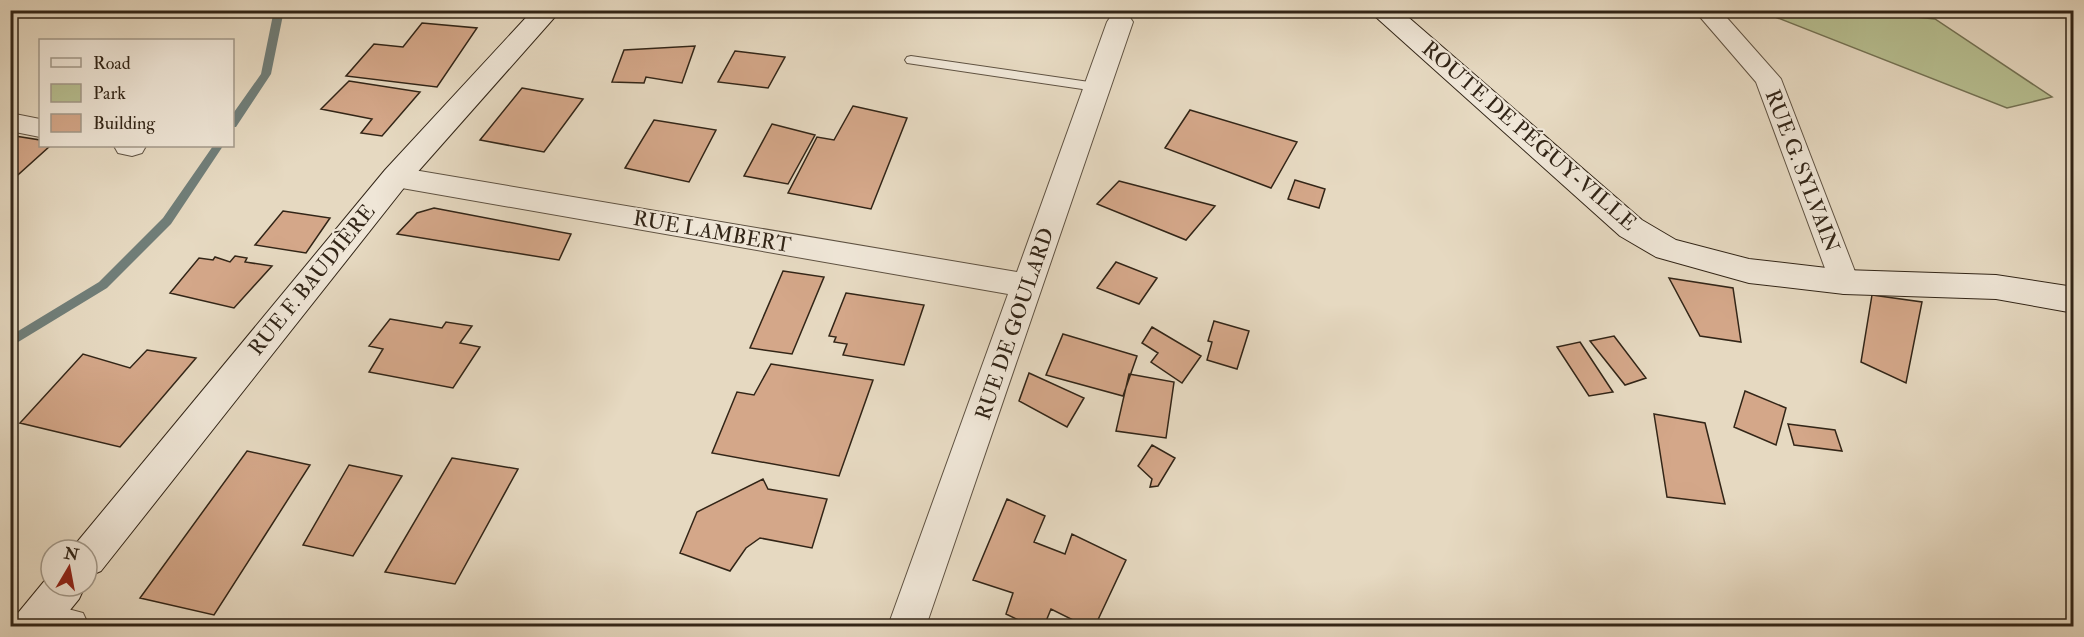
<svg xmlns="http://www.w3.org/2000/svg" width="2084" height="637" viewBox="0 0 2084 637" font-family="'IM FELL Double Pica',serif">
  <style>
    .green { fill: #b7bf91; stroke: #747254; stroke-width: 1.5 }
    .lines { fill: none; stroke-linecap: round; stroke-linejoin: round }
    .stream { fill: #707e79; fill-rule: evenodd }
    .building { fill: #d4a789; stroke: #322517; stroke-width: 1.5 }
    .lane-casing { stroke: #5f5242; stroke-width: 2 }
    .street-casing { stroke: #5f5242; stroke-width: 2 }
    .secondary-casing { stroke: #322517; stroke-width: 2 }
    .lane { fill: #efe6d7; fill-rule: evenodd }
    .street { fill: #efe6d7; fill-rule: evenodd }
    .secondary { fill: #efe6d7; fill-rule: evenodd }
    .labels { text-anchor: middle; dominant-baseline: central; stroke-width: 4.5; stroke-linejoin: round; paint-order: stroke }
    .street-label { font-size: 21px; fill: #322517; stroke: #efe6d7 }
  </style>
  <rect width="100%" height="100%" fill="#e6d9c1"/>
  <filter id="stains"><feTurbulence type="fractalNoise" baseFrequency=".00333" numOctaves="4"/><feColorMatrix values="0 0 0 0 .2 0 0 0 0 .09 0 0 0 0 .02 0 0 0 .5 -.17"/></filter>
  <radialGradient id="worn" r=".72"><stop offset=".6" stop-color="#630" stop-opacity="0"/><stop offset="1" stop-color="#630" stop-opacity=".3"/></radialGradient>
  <!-- green -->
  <path class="green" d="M1859,11L1935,19L2052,97L2007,108L1760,11Z"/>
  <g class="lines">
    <!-- stream -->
    <path class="stream" d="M274,10H284L271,74L236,127H232V115L261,74Z
      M213,146H223L171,224L107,288L10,347V336L99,282L163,218Z"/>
  </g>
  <!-- building -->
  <path class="building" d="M422,23L477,28L437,87L346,76L374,44L403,47Z
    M695,46L682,83L646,77L644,83L612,82L624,50Z
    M735,51L785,57L768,88L718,82Z
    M349,81L420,92L382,136L361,133L372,119L321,109Z
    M522,88L583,99L544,152L480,140Z
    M853,106L907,118L871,209L788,193L817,137L834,140Z
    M1190,110L1297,142L1271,188L1165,148Z
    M654,120L716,130L689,182L625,168Z
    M772,124L815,135L788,184L744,176Z
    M15,136L40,140V146H50L10,182V140Z
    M1295,180L1325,189L1319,208L1288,199Z
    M1119,181L1215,206L1186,240L1097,204Z
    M434,208L571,234L559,260L397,234L417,213Z
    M283,211L330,218L306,253L255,245Z
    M235,256L247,258L245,262L272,266L234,308L170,293L199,258L213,260L215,257L230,262Z
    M1116,262L1157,278L1139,304L1097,288Z
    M783,271L824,277L792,354L750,348Z
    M1669,278L1733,288L1741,342L1700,336Z
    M846,293L924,305L904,365L843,355L847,344L834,342L836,337L829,336Z
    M1872,295L1922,302L1906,383L1861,362Z
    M390,319L442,328L446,322L472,326L460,343L480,347L453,388L369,372L383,349L369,346Z
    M1214,321L1249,331L1237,369L1207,360L1212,342L1208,341Z
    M1152,327L1201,356L1182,383L1151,362L1158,353L1142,343Z
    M1063,334L1137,356L1123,396L1046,375Z
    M1614,336L1646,378L1625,385L1590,341Z
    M1580,342L1613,392L1589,396L1557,347Z
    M147,350L196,358L120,447L20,423L83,354L130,368Z
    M771,364L873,380L839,476L712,453L737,392L754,395Z
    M1029,373L1084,398L1067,427L1019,401Z
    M1129,374L1174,382L1166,438L1116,431Z
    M1745,391L1786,408L1776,445L1734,427Z
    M1654,414L1705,423L1725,504L1667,497Z
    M1788,424L1835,430L1842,451L1794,445Z
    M1152,445L1175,458L1158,486L1150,487L1152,479L1138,466Z
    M247,451L310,465L214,615L140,598Z
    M452,458L518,469L455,584L385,572Z
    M349,465L402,476L353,556L303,545Z
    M763,479L768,489L827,499L812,548L760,538L746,548L730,571L680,553L697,512Z
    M1007,499L1045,516L1034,542L1065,554L1072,534L1126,560L1095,626H1085L1051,609L1044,626H1031L1006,614L1013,593L973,580Z"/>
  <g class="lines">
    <!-- lane casing -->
    <g class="lane-casing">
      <path id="lane" d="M911,56L1096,83L1102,87L1096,91L907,63L905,60L907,57Z"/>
    </g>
    <!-- street casing -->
    <g class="street-casing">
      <path id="street" d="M1694,10H1720L1781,79L1859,282L1855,290L1844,294L1833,290L1756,82Z
        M1120,14L1129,16L1133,22L926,626H888L1008,294L396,187L386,184L382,177L386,170L396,167L1017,272L1107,22L1111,16Z
        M10,113L40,119V137L10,131Z
        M114,146H146L142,153L132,156L118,153Z
        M38,601L83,613L89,626H22L19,619L25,606Z"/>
    </g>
    <!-- secondary casing -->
    <g class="secondary-casing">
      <path id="secondary" d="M533,10H561L407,184L101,571L87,577V550H72L73,547L385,170Z
        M1368,10H1399L1408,17L1642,220L1676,240L1749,259L1844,270L1996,275L2074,287V313L1996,299L1844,294L1749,283L1656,257L1620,236Z
        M51,573V586H85L79,599L57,626H12L18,613Z"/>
    </g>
    <!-- lane -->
    <use href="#lane" class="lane"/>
    <!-- street -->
    <use href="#street" class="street"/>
    <!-- secondary -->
    <use href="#secondary" class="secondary"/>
  </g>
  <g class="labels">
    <!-- street labels -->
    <g class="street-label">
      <text transform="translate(1529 136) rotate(41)">ROUTE DE PÉGUY-VILLE</text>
      <text transform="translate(1802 171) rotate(69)">RUE G. SYLVAIN</text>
      <text transform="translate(712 232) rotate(10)">RUE LAMBERT</text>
      <text transform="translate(312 280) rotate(-51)">RUE F. BAUDIÈRE</text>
      <text transform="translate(1015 324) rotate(-71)">RUE DE GOULARD</text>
    </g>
  </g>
  <!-- margin -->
  <rect width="2084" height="637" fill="none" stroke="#e6d9c1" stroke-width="36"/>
  <rect x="12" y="12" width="2060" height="613" fill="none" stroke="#322517" stroke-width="3"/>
  <rect x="18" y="18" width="2048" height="601" fill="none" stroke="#322517" stroke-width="1.5"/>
  <!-- legend -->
  <rect x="39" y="39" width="195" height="108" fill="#efe6d7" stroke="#a3998a" stroke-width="1.5"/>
  <rect x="51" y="58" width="30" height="9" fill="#efe6d7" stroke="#a3998a" stroke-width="1.5"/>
  <text x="93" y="69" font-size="18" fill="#322517">Road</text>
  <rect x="51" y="84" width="30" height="18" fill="#b7bf91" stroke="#a3998a" stroke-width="1.5"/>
  <text x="93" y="99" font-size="18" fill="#322517">Park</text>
  <rect x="51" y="114" width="30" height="18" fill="#d4a789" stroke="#a3998a" stroke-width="1.5"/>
  <text x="93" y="129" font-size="18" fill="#322517">Building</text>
  <!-- north arrow -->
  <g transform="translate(69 568) rotate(10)"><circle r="28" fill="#efe6d7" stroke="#a3998a" stroke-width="1.5"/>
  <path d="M0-4.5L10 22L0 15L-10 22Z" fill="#8f2418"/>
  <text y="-9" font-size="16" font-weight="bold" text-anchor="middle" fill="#322517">N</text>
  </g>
  <rect width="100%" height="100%" filter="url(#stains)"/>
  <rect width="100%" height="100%" fill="url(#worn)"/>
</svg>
